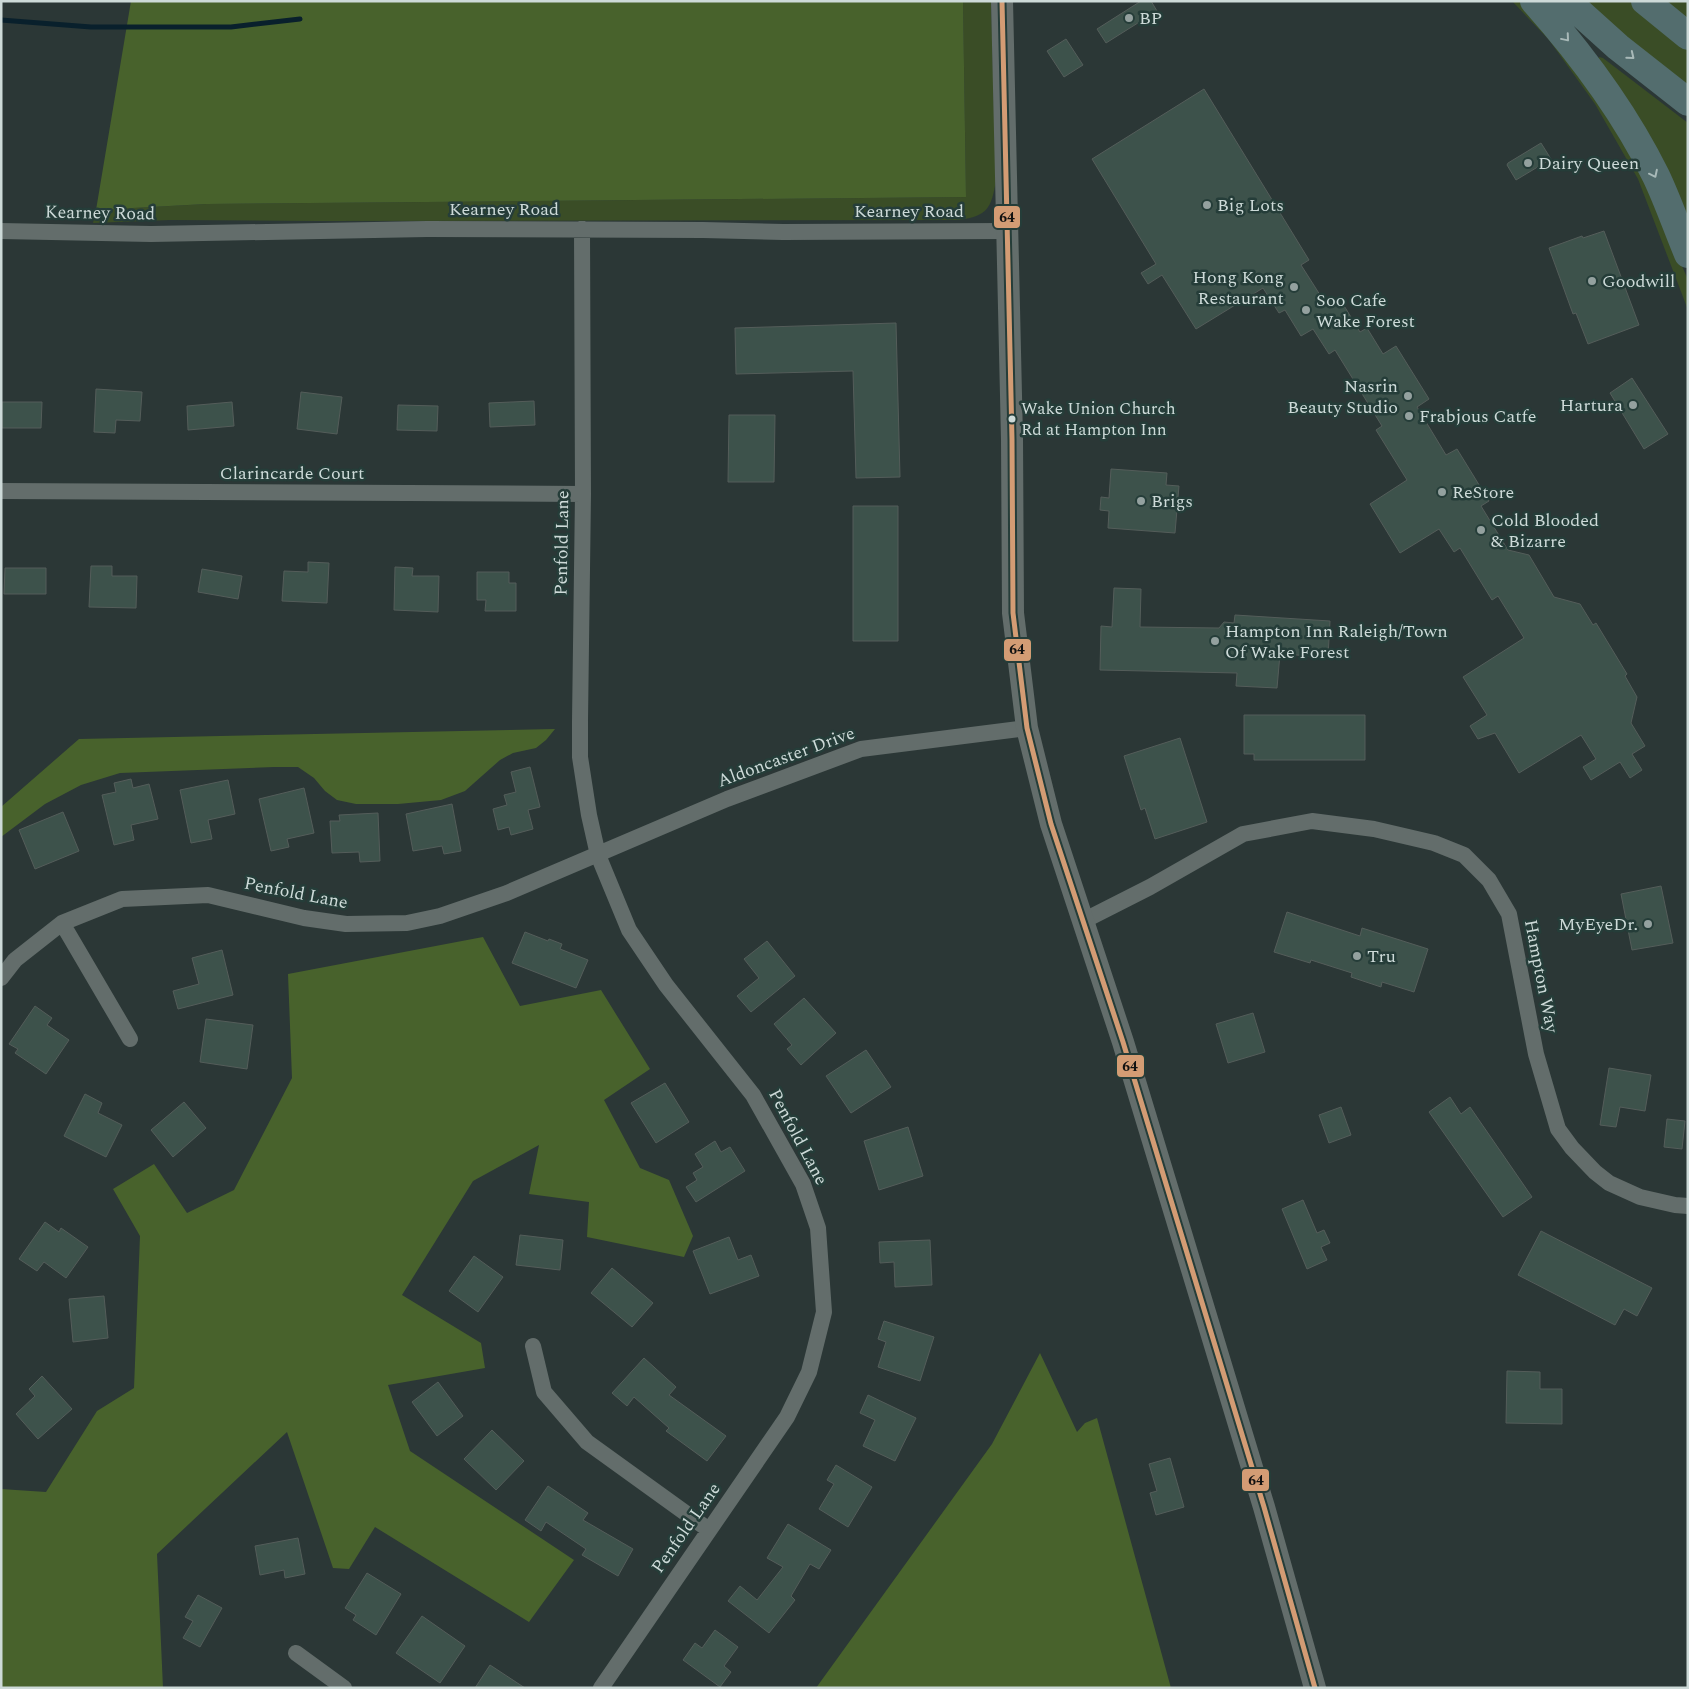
<svg xmlns="http://www.w3.org/2000/svg" width="1689" height="1689" viewBox="0 0 1689 1689" font-family="Spectral,serif">
  <style>
    .green { fill: #3a4d26 }
    .forest { fill: #48622c }
    .lines { fill: none; stroke-linecap: round; stroke-linejoin: round }
    .stream { stroke: #09202c; stroke-width: 5 }
    .building { fill: #3d524b; stroke: #545d5a }
    .street { stroke: #636d6b; stroke-width: 16 }
    .secondary { stroke: #636d6b; stroke-width: 22 }
    .highway { stroke: #536d6e; stroke-width: 28 }
    .bus-1-casing { stroke: #253d39; stroke-width: 9 }
    .bus-1 { stroke: #d39c74; stroke-width: 5 }
    .oneway { stroke: #a8b9b8 }
    .poi-dot { fill: #94a19f; stroke: #253d39; stroke-width: 2 }
    .bus-dot { fill: #cddad8; stroke: #253d39; stroke-width: 2 }
    .labels { text-anchor: middle; dominant-baseline: central; stroke-width: 5; stroke-linejoin: round; paint-order: stroke }
    .bus-label { font-size: 17px; fill: #cddad8; stroke: #253d39; text-anchor: start }
    .poi-label { font-size: 18px; fill: #cddad8; stroke: #253d39; text-anchor: start }
    .street-label { font-size: 18px; fill: #cddad8; stroke: #253d39 }
    .line-badge { stroke: #253d39; stroke-width: 2 }
    .pale-badge-label { font-size: 14px; text-anchor: middle; font-weight: bold; fill: #111 }
  </style>
  <rect width="100%" height="100%" fill="#2b3736"/>
  <!-- green -->
  <path class="green" d="M963,1H991L996,181C991,208 988,216 959,220L319,221L170,220L93,223L96,210L206,204L966,197Z
    M1512,1H1525L1541,20L1639,165L1688,280V310L1638,179L1595,104L1549,40Z
    M1580,1H1631L1688,48V90Z
    M1663,1H1688V23Z
    M1599,57L1603,58L1688,123V240L1598,60Z"/>
  <!-- forest -->
  <path class="forest" d="M131,1H963L966,197L206,204L96,210Z
    M555,729L546,740L536,748L513,753L500,760L465,791L441,800L398,804H356L337,800L325,791L314,778L298,767H274L120,773L81,785L45,804L1,837V807L79,739Z
    M483,937L520,1006L601,990L650,1069L604,1100L640,1168L669,1180L693,1236L684,1257L587,1237L589,1202L529,1194L539,1145L473,1181L402,1295L481,1343L485,1368L388,1385L410,1451L574,1560L529,1622L375,1527L349,1569L333,1568L287,1432L157,1554L163,1688H1V1489L46,1492L97,1411L134,1388L140,1236L113,1189L154,1164L187,1213L234,1190L292,1078L288,974Z
    M1040,1353L1077,1432L1085,1423L1097,1418L1171,1688H816L992,1444Z"/>
  <g class="lines">
    <!-- stream -->
    <path class="stream" d="M1,20L91,27H231L300,19"/>
  </g>
  <!-- building -->
  <path class="building" d="M1141,1H1151L1157,11L1106,43L1097,29Z
    M1066,39L1083,65L1064,77L1047,51Z
    M1204,89L1309,260L1301,265L1322,298L1343,304L1360,332L1367,328L1383,354L1396,346L1429,399L1417,407L1446,455L1457,449L1489,501L1481,506L1508,550L1529,555L1554,597L1580,604L1593,625L1596,623L1627,674L1625,676L1637,697L1631,723L1645,746L1632,754L1642,770L1630,778L1620,762L1591,780L1583,767L1596,759L1581,735L1519,773L1495,733L1478,739L1470,726L1487,715L1463,677L1524,638L1498,596L1492,600L1460,548L1454,552L1439,529L1400,553L1370,504L1407,480L1376,430L1382,426L1335,350L1329,354L1313,329L1301,336L1285,310L1279,313L1263,288L1196,329L1162,275L1148,284L1141,273L1156,264L1092,159Z
    M1541,143L1551,159L1516,180L1507,165L1508,163Z
    M1604,231L1639,325L1588,344L1576,313L1573,314L1549,248L1582,236L1583,238Z
    M896,323L900,477L856,478L853,371L736,374L735,328Z
    M1632,378L1668,434L1644,449L1610,393Z
    M96,389L142,392L140,421L116,420L115,433L94,432Z
    M301,392L342,397L337,434L297,429Z
    M534,401L535,425L490,427L489,403Z
    M2,402H42L41,428H2Z
    M232,402L234,426L188,430L187,406Z
    M398,405L438,406L437,431L397,430Z
    M729,415H775L774,482H728Z
    M1111,469L1167,473L1166,485L1179,486L1175,533L1108,528L1109,511L1100,510L1101,497L1109,498Z
    M853,506H898V641H853Z
    M308,562L329,563L327,603L282,601L284,571L308,572Z
    M91,566H112V576H137L136,608L89,607Z
    M395,567L413,568L412,576H439L438,612L394,610Z
    M5,568H46V594H4Z
    M202,569L242,576L238,599L198,592Z
    M477,572H509V583H516V611H485L486,600H477Z
    M1114,588L1141,589L1140,627L1219,628L1224,622L1234,623L1235,615L1330,621L1328,657L1280,654L1277,688L1236,686L1237,673L1100,670L1101,626L1112,627Z
    M1244,715H1365V760H1254V754H1244Z
    M1180,738L1207,822L1155,839L1145,808L1141,810L1124,756Z
    M530,767L540,807L528,810L533,829L511,835L509,827L498,830L493,809L507,805L504,795L516,792L511,772Z
    M131,779L133,788L149,784L158,819L131,825L134,840L114,845L102,795L116,792L114,783Z
    M228,780L235,814L208,820L212,839L191,843L180,790Z
    M304,788L314,833L287,839L289,847L271,851L259,799Z
    M452,804L461,851L444,854L442,846L413,851L406,814Z
    M63,812L79,851L35,869L19,830Z
    M378,813L380,861L360,862L359,852L332,853L330,821H340L339,815Z
    M1661,886L1673,943L1632,950L1621,894Z
    M1287,912L1360,936L1362,928L1428,949L1414,992L1382,982L1381,987L1351,977L1352,973L1311,960L1310,963L1274,952Z
    M525,932L548,941L549,939L562,944L560,949L588,960L576,988L512,963Z
    M767,941L795,976L751,1012L737,996L759,978L744,959Z
    M222,950L233,995L178,1009L173,991L199,984L192,958Z
    M804,998L836,1033L801,1065L787,1049L792,1045L774,1024Z
    M35,1006L52,1018L47,1025L69,1040L46,1074L15,1053L18,1049L9,1044Z
    M1253,1013L1265,1052L1228,1063L1216,1024Z
    M206,1019L253,1025L247,1069L200,1062Z
    M866,1050L891,1087L851,1113L826,1076Z
    M1609,1068L1651,1075L1645,1111L1620,1107L1616,1127L1600,1125Z
    M665,1083L689,1122L656,1143L631,1103Z
    M85,1094L102,1103L98,1113L122,1125L106,1157L64,1136Z
    M1450,1097L1461,1114L1470,1107L1532,1197L1503,1217L1429,1112Z
    M184,1102L206,1128L173,1157L151,1130Z
    M1341,1107L1351,1135L1329,1143L1319,1115Z
    M1667,1119L1685,1121L1682,1149L1664,1147Z
    M908,1127L923,1176L879,1190L864,1141Z
    M715,1141L721,1152L730,1147L745,1171L696,1202L686,1187L697,1180L693,1173L703,1167L695,1154Z
    M1303,1200L1317,1233L1324,1230L1330,1243L1321,1247L1327,1260L1307,1269L1282,1209Z
    M45,1222L59,1232L61,1228L88,1247L66,1278L44,1262L37,1271L19,1259Z
    M1541,1231L1652,1288L1637,1316L1624,1309L1615,1325L1518,1275Z
    M520,1235L563,1240L560,1270L516,1265Z
    M729,1237L738,1260L751,1255L759,1276L710,1294L693,1251Z
    M930,1240L932,1285L895,1287L894,1262L880,1263L879,1242Z
    M474,1256L503,1277L478,1312L449,1291Z
    M612,1268L653,1303L632,1327L591,1293Z
    M104,1296L108,1338L73,1342L69,1299Z
    M884,1321L934,1337L920,1381L878,1367L886,1342L878,1339Z
    M644,1358L676,1387L669,1395L726,1436L707,1461L666,1431L669,1428L634,1397L627,1406L612,1393Z
    M1507,1371L1540,1372V1389H1562V1424L1506,1423Z
    M42,1376L72,1409L38,1439L16,1414L35,1396L29,1389Z
    M438,1382L463,1416L437,1436L412,1402Z
    M868,1395L916,1418L895,1461L863,1446L875,1420L860,1413Z
    M492,1430L524,1461L496,1490L464,1459Z
    M1170,1458L1184,1507L1156,1515L1150,1493L1157,1491L1149,1464Z
    M836,1465L872,1487L848,1527L819,1509L834,1484L827,1480Z
    M548,1486L588,1513L583,1520L633,1549L618,1576L582,1555L586,1549L546,1522L541,1531L525,1520Z
    M788,1524L831,1550L819,1569L810,1564L791,1596L795,1600L769,1633L728,1601L740,1586L757,1600L783,1567L767,1558Z
    M298,1538L305,1574L285,1578L284,1570L260,1575L255,1546Z
    M367,1573L401,1594L376,1635L353,1620L356,1615L345,1608Z
    M198,1595L222,1608L200,1647L183,1638L193,1621L185,1617Z
    M422,1616L465,1646L440,1683L396,1653Z
    M715,1630L738,1647L724,1666L731,1672L720,1687L683,1660L695,1643L702,1648Z
    M490,1665L525,1688H475Z"/>
  <g class="lines">
    <!-- street -->
    <path class="street" d="M582,229L583,494L580,721V757L589,815L598,855L629,930L666,985L753,1095L803,1184L818,1228L824,1312L809,1372L787,1417L601,1688
      M1,231L151,234L427,229L703,230L783,232L1007,231
      M1,491L583,494
      M1083,921L1150,887L1243,834L1312,821L1374,829L1434,843L1464,855L1489,880L1509,914L1536,1054L1558,1129L1572,1148L1595,1172L1609,1183L1640,1197L1675,1205L1688,1206
      M62,923L130,1039
      M1,978L15,960L62,923L122,899L208,895L304,918L346,924L407,923L440,916L507,893L727,799L861,749L1027,728
      M533,1346L544,1392L587,1442L709,1530
      M296,1653L344,1688"/>
    <!-- secondary -->
    <path class="secondary" d="M1002,1L1012,439L1013,613L1027,728L1051,824L1123,1042L1264,1507L1315,1688"/>
    <!-- highway -->
    <path class="highway" d="M1534,1C1582,55 1624,111 1656,176C1668,201 1677,228 1688,254
      M1567,1L1618,47L1688,102
      M1645,1L1688,36"/>
    <!-- bus-1 casing -->
    <g class="bus-1-casing">
      <path id="bus-1" d="M1002,1L1012,439L1013,613L1027,728L1051,824L1123,1042L1264,1507L1315,1688"/>
    </g>
    <!-- bus-1 -->
    <use href="#bus-1" class="bus-1"/>
  </g>
  <!-- one-way arrows -->
  <defs><path id="oneway-chevron" d="M-2-3.5L2.5 0L-2 3.5" fill="none" stroke-width="1.6" stroke-linecap="round" stroke-linejoin="round" transform="scale(1.25)"/></defs>
  <g class="oneway">
    <use href="#oneway-chevron" transform="translate(1566 38) rotate(50)"/>
    <use href="#oneway-chevron" transform="translate(1631 56) rotate(39)"/>
    <use href="#oneway-chevron" transform="translate(1654 174) rotate(64)"/>
  </g>
  <!-- markers -->
  <g class="poi-dot">
    <circle cx="1129" cy="18" r="5"/>
    <circle cx="1528" cy="163" r="5"/>
    <circle cx="1207" cy="205" r="5"/>
    <circle cx="1592" cy="281" r="5"/>
    <circle cx="1294" cy="287" r="5"/>
    <circle cx="1306" cy="310" r="5"/>
    <circle cx="1408" cy="396" r="5"/>
    <circle cx="1633" cy="405" r="5"/>
    <circle cx="1409" cy="416" r="5"/>
    <circle cx="1442" cy="492" r="5"/>
    <circle cx="1141" cy="501" r="5"/>
    <circle cx="1481" cy="530" r="5"/>
    <circle cx="1215" cy="641" r="5"/>
    <circle cx="1648" cy="924" r="5"/>
    <circle cx="1357" cy="956" r="5"/>
  </g>
  <circle class="bus-dot" cx="1012" cy="419" r="4.5"/>
  <g class="labels">
    <!-- bus labels -->
    <g class="bus-label">
      <text x="1021" y="409">Wake Union Church<tspan x="1021" dy="21">Rd at Hampton Inn</tspan></text>
    </g>
    <!-- poi labels -->
    <g class="poi-label">
      <text x="1139" y="18">BP</text>
      <text x="1538" y="163">Dairy Queen</text>
      <text x="1217" y="205">Big Lots</text>
      <text x="1284" y="277" text-anchor="end">Hong Kong<tspan x="1284" dy="21">Restaurant</tspan></text>
      <text x="1602" y="281">Goodwill</text>
      <text x="1316" y="300">Soo Cafe<tspan x="1316" dy="21">Wake Forest</tspan></text>
      <text x="1398" y="386" text-anchor="end">Nasrin<tspan x="1398" dy="21">Beauty Studio</tspan></text>
      <text x="1623" y="405" text-anchor="end">Hartura</text>
      <text x="1419" y="416">Frabjous Catfe</text>
      <text x="1452" y="492">ReStore</text>
      <text x="1151" y="501">Brigs</text>
      <text x="1491" y="520">Cold Blooded<tspan x="1491" dy="21">&amp; Bizarre</tspan></text>
      <text x="1225" y="631">Hampton Inn Raleigh/Town<tspan x="1225" dy="21">Of Wake Forest</tspan></text>
      <text x="1638" y="924" text-anchor="end">MyEyeDr.</text>
      <text x="1367" y="956">Tru</text>
    </g>
    <!-- street labels -->
    <g class="street-label">
      <text x="504" y="209">Kearney Road</text>
      <text x="909" y="211">Kearney Road</text>
      <text transform="translate(100 213) rotate(1)">Kearney Road</text>
      <text x="292" y="473">Clarincarde Court</text>
      <text transform="translate(562 543) rotate(-89)">Penfold Lane</text>
      <text transform="translate(786 757) rotate(-20)">Aldoncaster Drive</text>
      <text transform="translate(296 893) rotate(11)">Penfold Lane</text>
      <text transform="translate(1541 976) rotate(79)">Hampton Way</text>
      <text transform="translate(798 1137) rotate(62)">Penfold Lane</text>
      <text transform="translate(686 1528) rotate(-55)">Penfold Lane</text>
    </g>
  </g>
  <g class="line-badge">
    <rect x="993" y="205" width="28" height="24" rx="5" fill="#d39c74"/>
    <rect x="1003" y="638" width="29" height="24" rx="5" fill="#d39c74"/>
    <rect x="1116" y="1054" width="29" height="24" rx="5" fill="#d39c74"/>
    <rect x="1241" y="1468" width="29" height="24" rx="5" fill="#d39c74"/>
  </g>
  <g class="pale-badge-label">
    <text x="1007" y="222">64</text>
    <text x="1017" y="654">64</text>
    <text x="1130" y="1071">64</text>
    <text x="1256" y="1485">64</text>
  </g>
  <!-- border -->
  <rect width="1689" height="1689" fill="none" stroke="#cddad8" stroke-width="5"/>
</svg>
